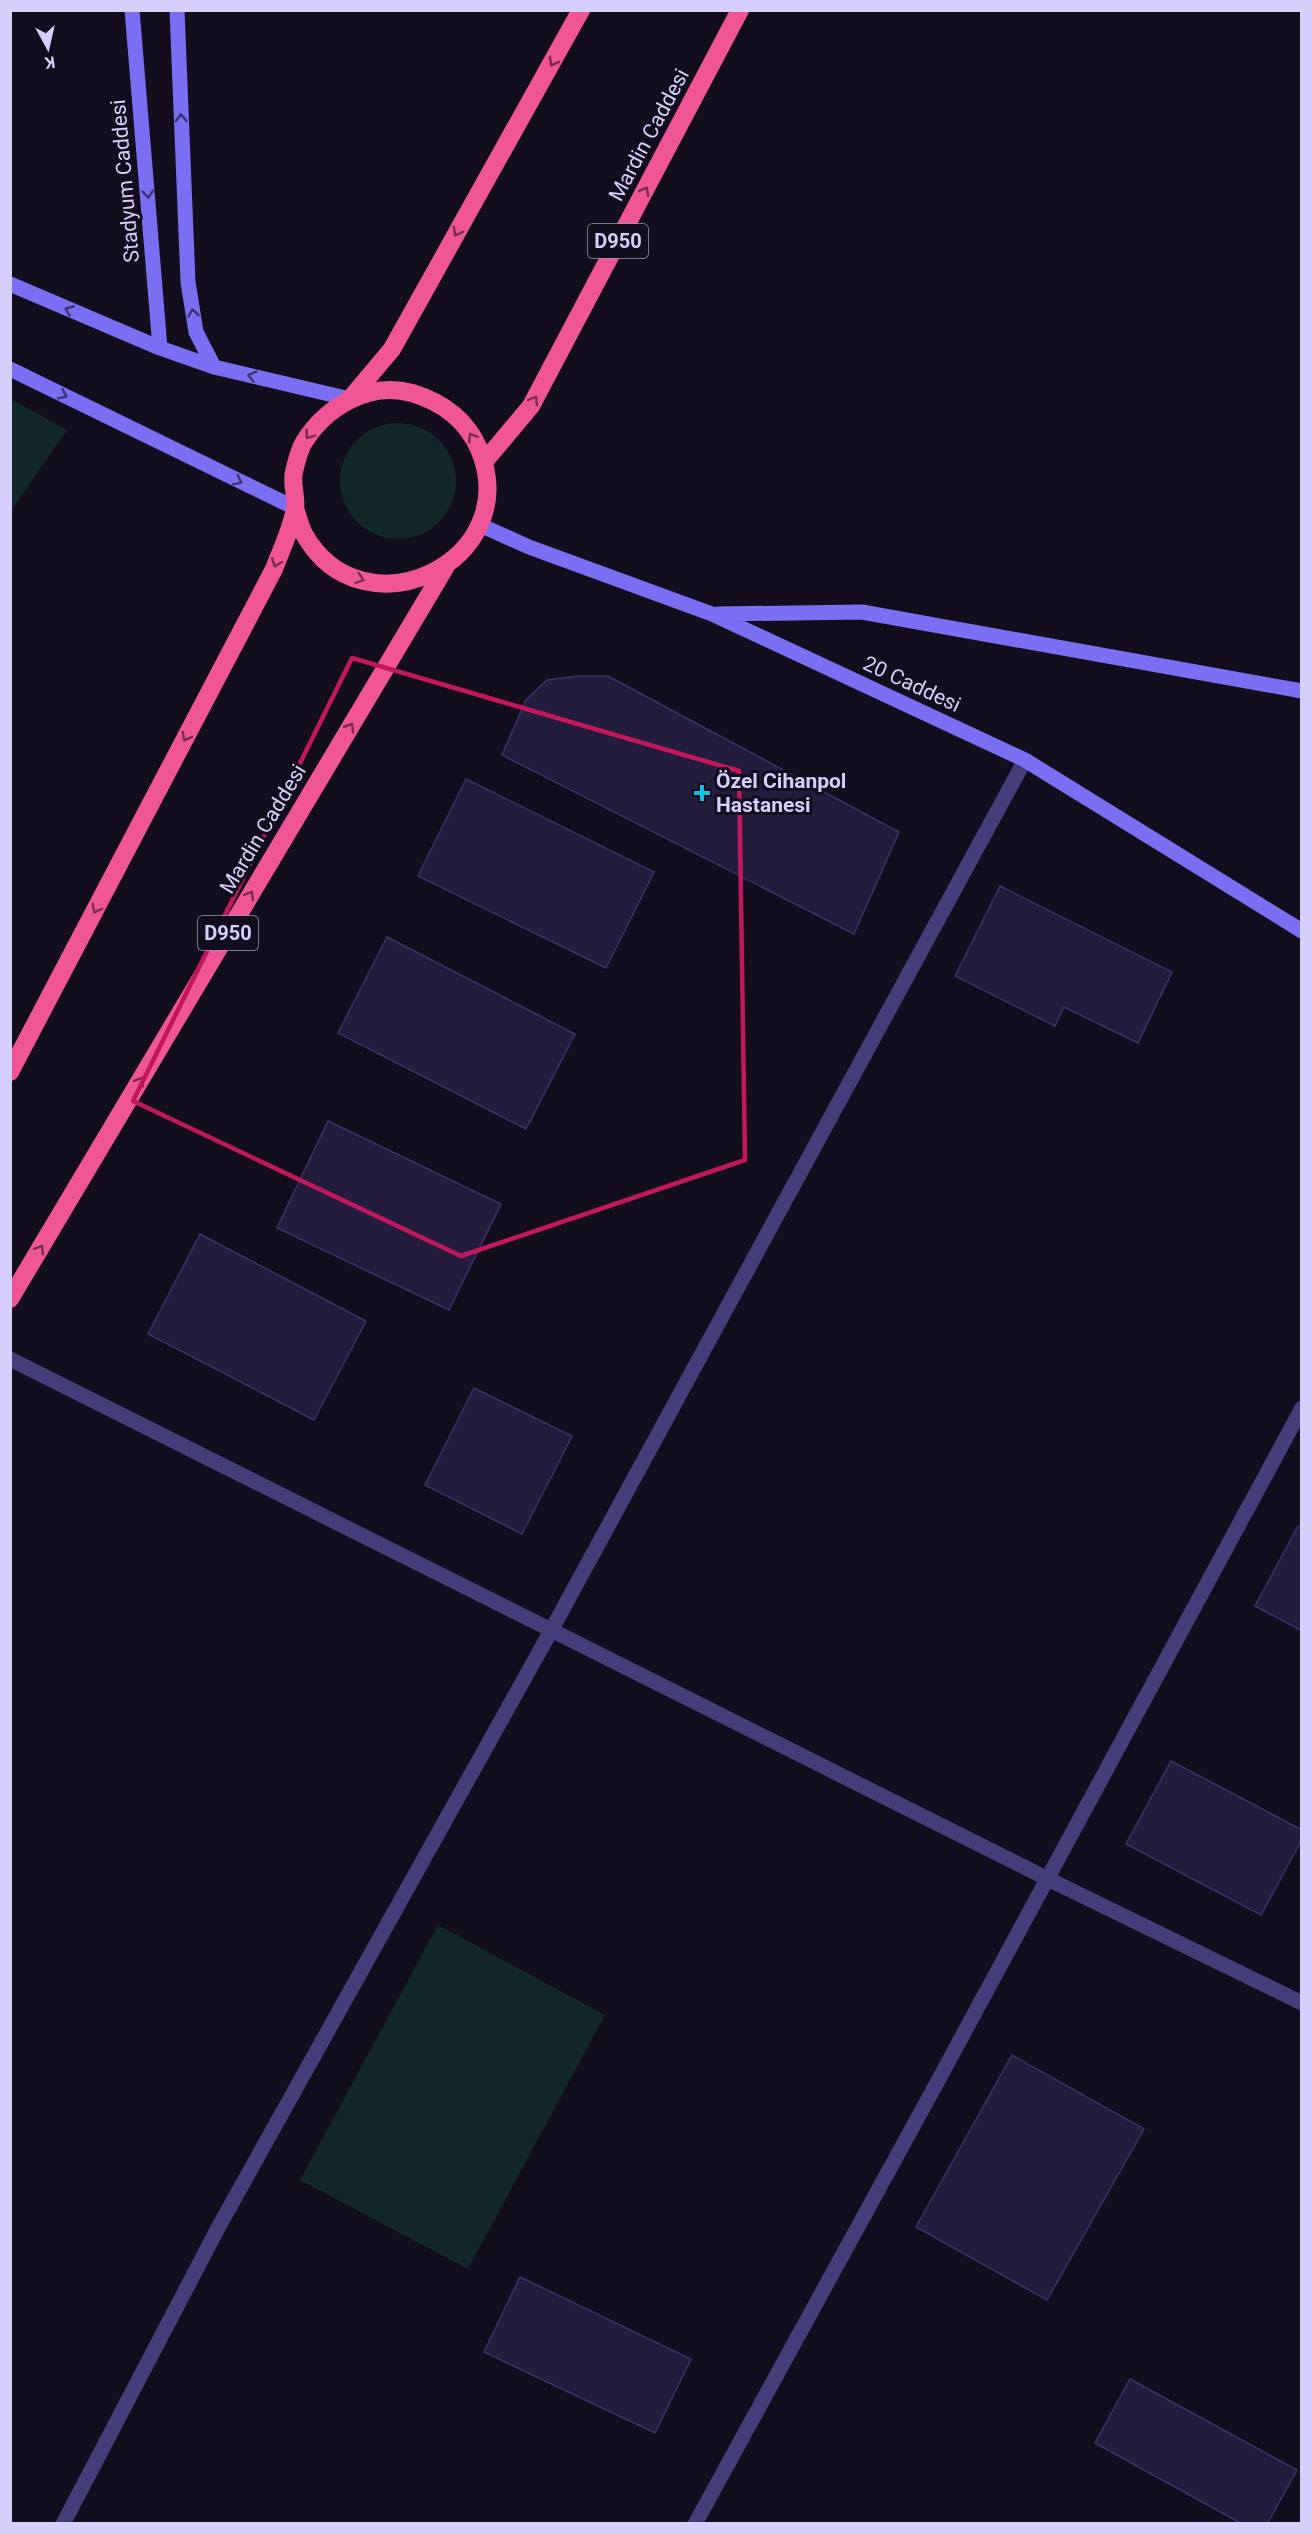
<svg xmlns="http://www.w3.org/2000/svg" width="1312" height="2534" viewBox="0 0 1312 2534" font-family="Roboto,sans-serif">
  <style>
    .green { fill: #122727 }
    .building { fill: #241c3d; stroke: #3e3067; stroke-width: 1.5 }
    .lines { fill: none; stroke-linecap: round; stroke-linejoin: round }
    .street { stroke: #433d79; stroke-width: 15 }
    .secondary { stroke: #7a6ef2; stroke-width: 15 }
    .highway { stroke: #f05596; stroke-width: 18 }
    .oneway { stroke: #762e54 }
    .oneway2 { stroke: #3c3473 }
    .marked { fill: none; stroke: #c2185b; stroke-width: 4.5; stroke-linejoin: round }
    .poi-dot { fill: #14c1e2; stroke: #120e1e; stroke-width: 2 }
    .labels { text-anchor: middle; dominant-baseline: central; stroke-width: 6; stroke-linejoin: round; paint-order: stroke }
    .shield { fill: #120e1e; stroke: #9c95b9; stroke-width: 1.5 }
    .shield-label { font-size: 20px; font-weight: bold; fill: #d7cffb }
    .street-label { font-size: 21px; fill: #d7cffb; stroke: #120e1e }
    .poi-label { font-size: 21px; font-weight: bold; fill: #d7cffb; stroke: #120e1e; text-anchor: start }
  </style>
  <rect width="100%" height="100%" fill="#120e1e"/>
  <!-- green -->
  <path class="green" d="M11,399L67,430L11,511Z
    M340 481a58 58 0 1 1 116 0a58 58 0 1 1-116 0Z
    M438,1925L605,2015L468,2269L300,2180Z"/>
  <!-- building -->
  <path class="building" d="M578,676H608L899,832L854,934L502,755L526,700L547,680Z
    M466,779L654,872L606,968L418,876Z
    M1000,886L1172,972L1138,1043L1064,1007L1055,1026L955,976Z
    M387,937L575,1034L526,1129L338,1033Z
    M328,1121L501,1204L449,1310L277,1228Z
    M200,1234L366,1321L314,1420L148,1334Z
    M474,1388L572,1436L522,1534L425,1485Z
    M1298,1526L1302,1528V1631L1255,1606Z
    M1171,1761L1302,1830V1839L1261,1915L1126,1844Z
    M1012,2055L1144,2129L1047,2300L916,2227Z
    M520,2277L691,2359L655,2433L484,2352Z
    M1130,2379L1297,2470L1267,2524H1242L1095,2443Z"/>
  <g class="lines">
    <!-- street -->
    <path class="street" d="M10,1359L1048,1879L1302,2003
      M63,2524L218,2228L552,1629L1025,760
      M695,2524L939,2079L1302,1408"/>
    <!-- secondary -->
    <path class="secondary" d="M132,10L160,348
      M177,10L188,282L196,332L214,367
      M10,284L160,348L214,367L350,399
      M10,369L295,508
      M480,525L529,547L712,614L1025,760L1302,931
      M718,614L862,612L1302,691"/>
    <!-- highway -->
    <path class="highway" d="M350,399L392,349L581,10
      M484,462L531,406L740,10
      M10,1072L274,569C281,550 292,528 295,508C297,497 291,484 294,472C296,463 299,450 304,442C326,407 369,381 412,393C442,402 466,419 479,449C526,561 363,639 304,534C300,526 298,517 295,508
      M10,1299L445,568"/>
  </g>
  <!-- one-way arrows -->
  <defs><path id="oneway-chevron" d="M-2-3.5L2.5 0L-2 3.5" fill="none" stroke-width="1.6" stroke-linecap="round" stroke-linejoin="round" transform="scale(1.5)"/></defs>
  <g class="oneway">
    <use href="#oneway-chevron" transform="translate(553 62) rotate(119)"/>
    <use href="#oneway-chevron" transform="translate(645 191) rotate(-62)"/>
    <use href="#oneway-chevron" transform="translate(457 232) rotate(119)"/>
    <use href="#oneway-chevron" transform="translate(534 400) rotate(-60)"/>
    <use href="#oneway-chevron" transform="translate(309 435) rotate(126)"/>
    <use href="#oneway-chevron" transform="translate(472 437) rotate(-122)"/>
    <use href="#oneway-chevron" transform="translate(276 563) rotate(111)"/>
    <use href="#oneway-chevron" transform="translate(360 579) rotate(19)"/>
    <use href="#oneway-chevron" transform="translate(350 727) rotate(-59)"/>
    <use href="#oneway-chevron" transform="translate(186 737) rotate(118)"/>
    <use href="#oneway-chevron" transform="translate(250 895) rotate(-59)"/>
    <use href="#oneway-chevron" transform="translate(96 909) rotate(118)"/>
    <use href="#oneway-chevron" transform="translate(140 1081) rotate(-59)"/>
    <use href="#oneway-chevron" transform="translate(40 1249) rotate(-59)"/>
  </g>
  <g class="oneway2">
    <use href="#oneway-chevron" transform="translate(181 118) rotate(-92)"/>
    <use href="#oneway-chevron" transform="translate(148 194) rotate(85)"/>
    <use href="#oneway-chevron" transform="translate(69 310) rotate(-157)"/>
    <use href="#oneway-chevron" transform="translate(193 313) rotate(-99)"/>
    <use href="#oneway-chevron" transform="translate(252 376) rotate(-167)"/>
    <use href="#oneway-chevron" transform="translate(63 395) rotate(26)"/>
    <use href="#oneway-chevron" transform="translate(238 481) rotate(26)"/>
  </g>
  <!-- marked area -->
  <path class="marked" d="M352,658L739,771L745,1160L461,1256L133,1101Z"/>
  <!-- markers -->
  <path class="poi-dot" d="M699 784h6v6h6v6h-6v6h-6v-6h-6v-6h6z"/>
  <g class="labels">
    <!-- shield labels -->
    <g class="shield">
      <rect x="588" y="224" width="60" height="34" rx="4.5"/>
      <rect x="198" y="916" width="60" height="34" rx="4.5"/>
    </g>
    <g class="shield-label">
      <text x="618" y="241">D950</text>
      <text x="228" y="933">D950</text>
    </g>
    <!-- street labels -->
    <g class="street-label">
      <text transform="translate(649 135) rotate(-62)">Mardin Caddesi</text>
      <text transform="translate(125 181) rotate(-95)">Stadyum Caddesi</text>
      <text transform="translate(912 684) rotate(25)">20 Caddesi</text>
      <text transform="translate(263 829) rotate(-59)">Mardin Caddesi</text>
    </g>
    <!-- poi labels -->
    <g class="poi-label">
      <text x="716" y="781">Özel Cihanpol<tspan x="716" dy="24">Hastanesi</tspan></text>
    </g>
  </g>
  <!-- border -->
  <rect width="1312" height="2534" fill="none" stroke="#d7cffb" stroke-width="24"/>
  <!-- north arrow -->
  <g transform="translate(48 48) rotate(172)" stroke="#120e1e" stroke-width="4.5" paint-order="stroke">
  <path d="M0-4.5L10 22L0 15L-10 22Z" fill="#d7cffb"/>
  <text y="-9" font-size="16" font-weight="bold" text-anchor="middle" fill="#d7cffb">K</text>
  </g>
</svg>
